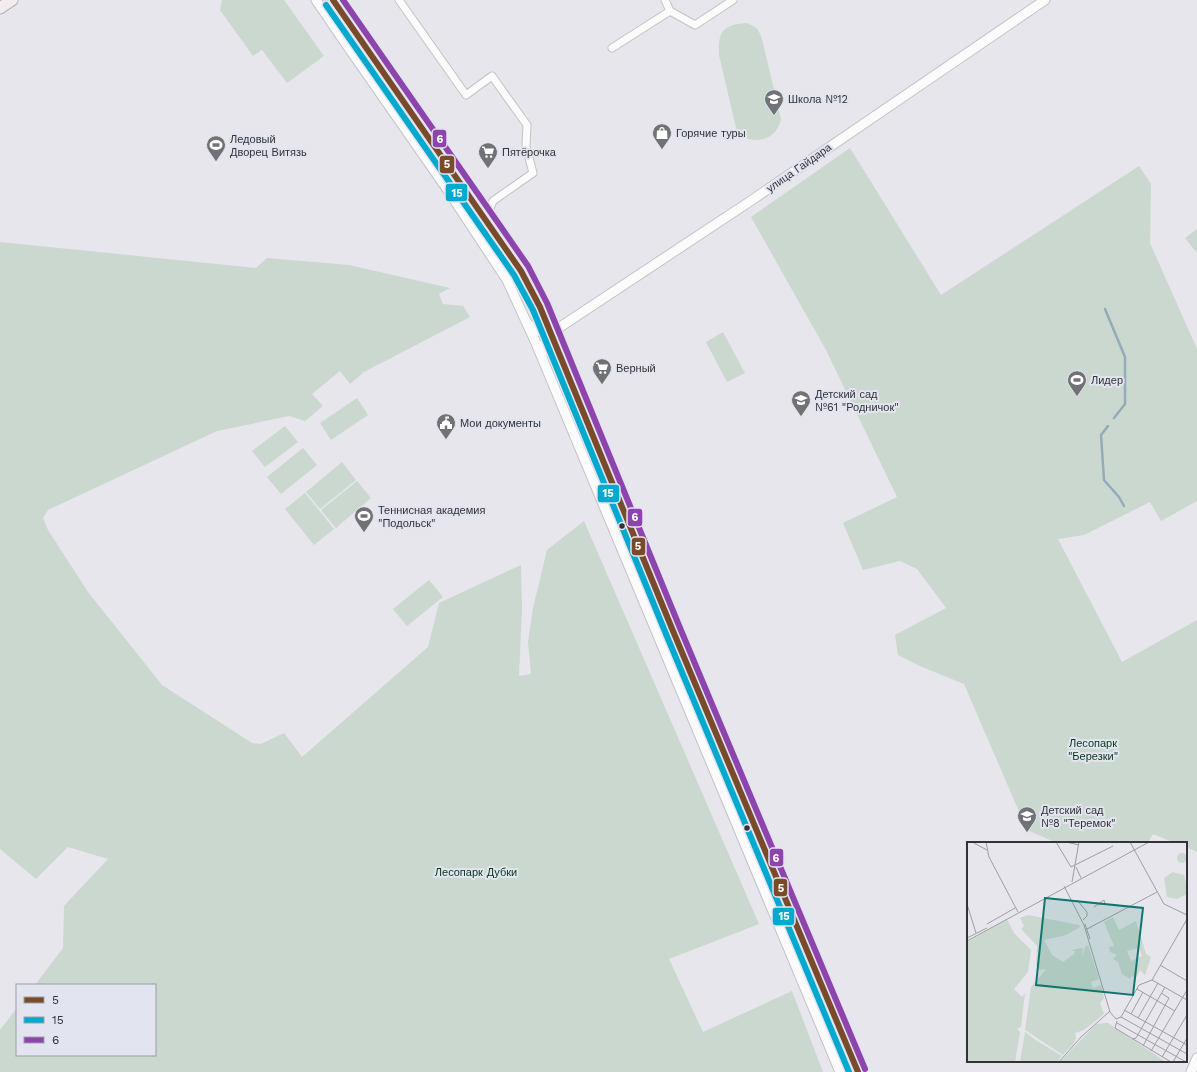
<svg xmlns="http://www.w3.org/2000/svg" width="1197" height="1072" viewBox="0 0 1197 1072" font-family="'Work Sans',sans-serif">
  <style>
    .green { fill: #cad8cf }
    .lines { fill: none; stroke-linecap: round; stroke-linejoin: round }
    .stream { stroke: #93acb8; stroke-width: 2.5 }
    .minor-casing { stroke: #c2c3c8; stroke-width: 9 }
    .tertiary-casing { stroke: #c2c3c8; stroke-width: 11 }
    .primary-casing { stroke: #bdb1b5; stroke-width: 13 }
    .minor { stroke: #fbfbfc; stroke-width: 7 }
    .tertiary { stroke: #fbfbfc; stroke-width: 9 }
    .primary { stroke: #f3ecee; stroke-width: 11 }
    .bus-1-casing { stroke: #e2e4f0; stroke-width: 9 }
    .bus-2-casing { stroke: #e2e4f0; stroke-width: 9 }
    .bus-3-casing { stroke: #e2e4f0; stroke-width: 9 }
    .bus-1 { stroke: #7a4b2a; stroke-width: 6 }
    .bus-2 { stroke: #00a9ce; stroke-width: 6 }
    .bus-3 { stroke: #8e44ad; stroke-width: 6 }
    .bus-dot { fill: #323337; stroke: #e2e4f0; stroke-width: 1.5 }
    .labels { text-anchor: middle; dominant-baseline: central; stroke-width: 4; stroke-linejoin: round; paint-order: stroke }
    .poi-label { font-size: 11px; fill: #323337; stroke: #e2e4f0; text-anchor: start }
    .street-label { font-size: 11px; fill: #323337; stroke: #e2e4f0 }
    .park-label { font-size: 11px; fill: #053718; stroke: #e2e4f0 }
    .inset-road { fill: none; stroke: #9e9ea4; stroke-width: 1 }
    .view { fill: #0f766e; fill-opacity: 0.15; stroke: #0f766e; stroke-width: 2 }
    .inset-edge { fill: none; stroke: #323337; stroke-width: 2 }
    .line-badge { stroke: #e2e4f0; stroke-width: 1.5 }
    .badge-label { font-size: 11px; text-anchor: middle; font-weight: bold; fill: #fff }
  </style>
  <rect width="100%" height="100%" fill="#e6e6ec"/>
  <!-- green -->
  <path class="green" d="M222,0H284L324,56L287,83L262,50L253,56L220,10Z
    M322,0H328L347,29L346,31L343,32Z
    M746,23C757,27 758,28 762,39L781,119C778,131 771,139 757,140C752,140 749,140 745,137C741,135 739,131 736,128L719,55C718,32 722,25 746,23Z
    M356,45H359L450,176L449,179L446,180L355,48Z
    M850,148L941,295L1139,166L1151,184L1150,243L1197,349V501L1161,521L1150,502L1084,535L1058,539L1122,662L1197,620V852L1186,847V843H1175L1153,834L1148,843H1057L1027,830L964,684L922,667L898,655L895,635L946,608L917,569L900,561L863,570L843,523L897,497L826,350L751,217Z
    M463,194L513,271L533,307L528,310L509,273L494,249L458,198L460,195Z
    M1197,229V253L1185,238Z
    M0,242L256,268L267,258L349,265L450,288L439,294L443,304L463,306L470,317L364,372L350,384L340,371L312,394L323,406L305,421L289,416L217,431L48,510L43,518L48,530L88,592L162,685L252,743L261,744L284,733L302,757L428,647L439,603L521,565L522,609L519,676L531,674L528,642L533,608L547,550L584,521L759,924L669,959L703,1032L792,991L823,1072H0V1030L17,1008V1055H155V985H35L63,948L64,906L108,859L68,847L36,879L0,849Z
    M723,332L745,373L727,382L706,342Z
    M552,361L557,364L582,422L580,427L575,426L550,367Z
    M357,398L368,415L331,440L320,423Z
    M285,426L298,442L265,467L252,451Z
    M303,448L317,465L281,494L267,477Z
    M592,456H595L604,478L599,481L590,459Z
    M342,462L356,480L320,509L306,492Z
    M357,481L371,498L336,528L321,510Z
    M607,484L668,634L724,766L718,768L662,636L601,486Z
    M305,493L334,529L314,545L285,509Z
    M429,580L443,597L407,626L393,609Z
    M726,772L785,913L780,915L721,774Z
    M788,919L852,1072H845L782,921Z"/>
  <g class="lines">
    <!-- stream -->
    <path class="stream" d="M1105,309L1125,357V404L1114,418
      M1108,426L1101,435L1104,480L1119,497L1124,506"/>
    <!-- minor casing -->
    <g class="minor-casing">
      <path id="minor" d="M399,0L466,95L492,76L527,125L526,146L533,173L493,201L485,220
        M665,0L670,11L695,25L733,0
        M612,48L670,11"/>
    </g>
    <!-- tertiary casing -->
    <g class="tertiary-casing">
      <path id="tertiary" d="M316,0L346,44L447,189L507,280L535,341L840,1072
        M333,0L521,271L540,307L673,631L858,1072
        M527,323C535,330 540,333 551,333
        M542,357C542,347 544,341 551,333L752,200L1045,0
        M1191,1072L1197,1058"/>
    </g>
    <!-- primary casing -->
    <g class="primary-casing">
      <path id="primary" d="M0,8L12,0"/>
    </g>
    <!-- minor -->
    <use href="#minor" class="minor"/>
    <!-- tertiary -->
    <use href="#tertiary" class="tertiary"/>
    <!-- primary -->
    <use href="#primary" class="primary"/>
    <!-- bus-1 casing -->
    <g class="bus-1-casing">
      <path id="bus-1" d="M333,0L521,271L540,307L673,631L858,1072"/>
    </g>
    <!-- bus-2 casing -->
    <g class="bus-2-casing">
      <path id="bus-2" d="M326,5L514,275L533,310L666,634L849,1072"/>
    </g>
    <!-- bus-3 casing -->
    <g class="bus-3-casing">
      <path id="bus-3" d="M343,0L528,266L547,303L680,628L865,1069"/>
    </g>
    <!-- bus-1 -->
    <use href="#bus-1" class="bus-1"/>
    <!-- bus-2 -->
    <use href="#bus-2" class="bus-2"/>
    <!-- bus-3 -->
    <use href="#bus-3" class="bus-3"/>
  </g>
  <!-- icons -->
  <defs>
    <g id="school-pin" transform="scale(1)"><path d="M0 17L-7.5 6A9.5 9.5 0 1 1 7.5 6Z" fill="#717276" stroke="#e2e4f0"/><path d="M0-5L7-2L0 1L-7-2ZM-4 1L0 2.5L4 1V4Q0 6-4 4Z" fill="#fff"/></g>
    <g id="shop-pin" transform="scale(1)"><path d="M0 17L-7.5 6A9.5 9.5 0 1 1 7.5 6Z" fill="#717276" stroke="#e2e4f0"/><path d="M-5-2.5h2.3a2.7 3.5 0 0 1 5.4 0H5L5.5 6h-11ZM-1.5-2.5h3a1.5 2.3 0 0 0-3 0Z" fill="#fff"/></g>
    <g id="stadium-pin" transform="scale(1)"><path d="M0 17L-7.5 6A9.5 9.5 0 1 1 7.5 6Z" fill="#717276" stroke="#e2e4f0"/><path d="M0-5a6.5 5 0 1 0 0 10a6.5 5 0 1 0 0-10ZM-3.5-1.8h7v3.6h-7Z" fill="#fff"/></g>
    <g id="supermarket-pin" transform="scale(1)"><path d="M0 17L-7.5 6A9.5 9.5 0 1 1 7.5 6Z" fill="#717276" stroke="#e2e4f0"/><path d="M-6-5.5h2.5l.6 2H6L4.5 2H-2.5L-4.4-4H-6ZM-1.5 3.2a1.3 1.3 0 1 0 .1 0ZM3 3.2a1.3 1.3 0 1 0 .1 0Z" fill="#fff"/></g>
    <g id="civic-pin" transform="scale(1)"><path d="M0 17L-7.5 6A9.5 9.5 0 1 1 7.5 6Z" fill="#717276" stroke="#e2e4f0"/><path d="M-.6-6.5H3V-4.5H.6V-3L4-1V1h2V6H-6V1h2V-1L-.6-3ZM-1.2 2.5V6h2.4V2.5Z" fill="#fff"/></g>
  </defs>
  <g fill-rule="evenodd">
    <use href="#school-pin" x="774" y="99"/>
    <use href="#shop-pin" x="662" y="133"/>
    <use href="#stadium-pin" x="216" y="145"/>
    <use href="#supermarket-pin" x="488" y="152"/>
    <use href="#supermarket-pin" x="602" y="368"/>
    <use href="#stadium-pin" x="1077" y="380"/>
    <use href="#school-pin" x="801" y="400"/>
    <use href="#civic-pin" x="446" y="423"/>
    <use href="#stadium-pin" x="364" y="516"/>
    <use href="#school-pin" x="1027" y="816"/>
  </g>
  <!-- markers -->
  <g class="bus-dot">
    <circle cx="622" cy="526" r="3.5"/>
    <circle cx="747" cy="828" r="3.5"/>
  </g>
  <g class="labels">
    <!-- poi labels -->
    <g class="poi-label">
      <text x="788" y="99">Школа №12</text>
      <text x="676" y="133">Горячие туры</text>
      <text x="230" y="139">Ледовый<tspan x="230" dy="13">Дворец Витязь</tspan></text>
      <text x="502" y="152">Пятёрочка</text>
      <text x="616" y="368">Верный</text>
      <text x="1091" y="380">Лидер</text>
      <text x="815" y="394">Детский сад<tspan x="815" dy="13">№61 "Родничок"</tspan></text>
      <text x="460" y="423">Мои документы</text>
      <text x="378" y="510">Теннисная академия<tspan x="378" dy="13">"Подольск"</tspan></text>
      <text x="1041" y="810">Детский сад<tspan x="1041" dy="13">№8 "Теремок"</tspan></text>
    </g>
    <!-- street labels -->
    <g class="street-label">
      <text transform="translate(799 168) rotate(-35)">улица Гайдара</text>
    </g>
    <!-- park labels -->
    <g class="park-label">
      <text x="1093" y="743">Лесопарк<tspan x="1093" dy="13">"Березки"</tspan></text>
      <text x="476" y="872">Лесопарк Дубки</text>
    </g>
  </g>
  <!-- overview -->
  <g transform="translate(967 842)">
    <rect width="220" height="220" fill="#e6e6ec"/>
    <path d="M210 16a5 5 0 1 1 10 0a5 5 0 1 1-10 0ZM206,30L217,33L220,46V52L210,57L200,55L197,36ZM61,73L112,83L113,85L99,93L77,98L85,113L96,120L107,112L108,109H105L108,107L116,106L115,115L118,105L121,103L132,137L124,140L126,146L134,143L137,156L133,161L137,172L117,188L108,191L109,196L107,201L96,213L58,188L64,145L79,127L73,128L69,123L70,104L54,87L57,84L53,76ZM146,75L152,88L169,79L179,112L184,115L178,133L173,128L169,136L165,134L163,137L155,132L151,120L146,117L150,113L143,110L142,105L147,104L137,80ZM172,106L175,114L164,119L160,109ZM40,77L47,91L64,108L61,130L47,147L55,155L58,151L54,185L50,187L53,190L48,220H0V100ZM139,181H141L199,220H93L129,182ZM58,190L70,199L95,214L90,220H53Z" fill="#cad8cf" fill-rule="evenodd"/>
    <path class="inset-road" d="M5,0L20,8M19,0L22,15L51,70M89,0L104,25L146,4M99,0L112,3M163,0L197,62L220,73M109,25L114,36M105,40L112,0M97,44L117,83L143,170L149,177L154,175M110,58L120,70V74L116,78M0,62L9,91M127,65L137,58L138,62H132M20,82L48,66M118,82L123,97M120,87L190,50M0,96L20,86M0,99L182,0M193,123L220,139M185,138L220,77M185,138L220,158M170,147L208,169M157,168L220,203M164,172L176,150M154,175L220,212M154,175L172,143L185,138M171,176L191,141M150,179L148,186L204,220M150,181L219,220M165,197L169,196L198,145M176,204L202,156L194,151M184,209L220,148M195,215L220,173M92,220L114,195L143,169M206,220L220,196"/>
    <path class="view" d="M78,56L176,66L166,153L69,143Z"/>
    <rect width="220" height="220" class="inset-edge"/>
  </g>
  <g class="line-badge">
    <rect x="432" y="129" width="15" height="19" rx="4" fill="#8e44ad"/>
    <rect x="439" y="155" width="16" height="19" rx="4" fill="#7a4b2a"/>
    <rect x="445" y="183" width="23" height="19" rx="4" fill="#00a9ce"/>
    <rect x="597" y="484" width="23" height="19" rx="4" fill="#00a9ce"/>
    <rect x="627" y="508" width="16" height="19" rx="4" fill="#8e44ad"/>
    <rect x="631" y="537" width="15" height="19" rx="4" fill="#7a4b2a"/>
    <rect x="769" y="848" width="15" height="19" rx="4" fill="#8e44ad"/>
    <rect x="773" y="878" width="15" height="19" rx="4" fill="#7a4b2a"/>
    <rect x="772" y="907" width="23" height="19" rx="4" fill="#00a9ce"/>
  </g>
  <g class="badge-label">
    <text x="440" y="143">6</text>
    <text x="447" y="168">5</text>
    <text x="457" y="197">15</text>
    <text x="608" y="497">15</text>
    <text x="635" y="521">6</text>
    <text x="638" y="550">5</text>
    <text x="776" y="862">6</text>
    <text x="781" y="892">5</text>
    <text x="784" y="920">15</text>
  </g>
  <!-- legend -->
  <rect x="16" y="984" width="140" height="72" fill="#e2e4f0" stroke="#9c9da6"/>
  <rect x="24" y="997" width="20" height="6" fill="#7a4b2a" stroke="#9c9da6"/>
  <text x="52" y="1004" font-size="12" fill="#323337">5</text>
  <rect x="24" y="1017" width="20" height="6" fill="#00a9ce" stroke="#9c9da6"/>
  <text x="52" y="1024" font-size="12" fill="#323337">15</text>
  <rect x="24" y="1037" width="20" height="6" fill="#8e44ad" stroke="#9c9da6"/>
  <text x="52" y="1044" font-size="12" fill="#323337">6</text>
</svg>
